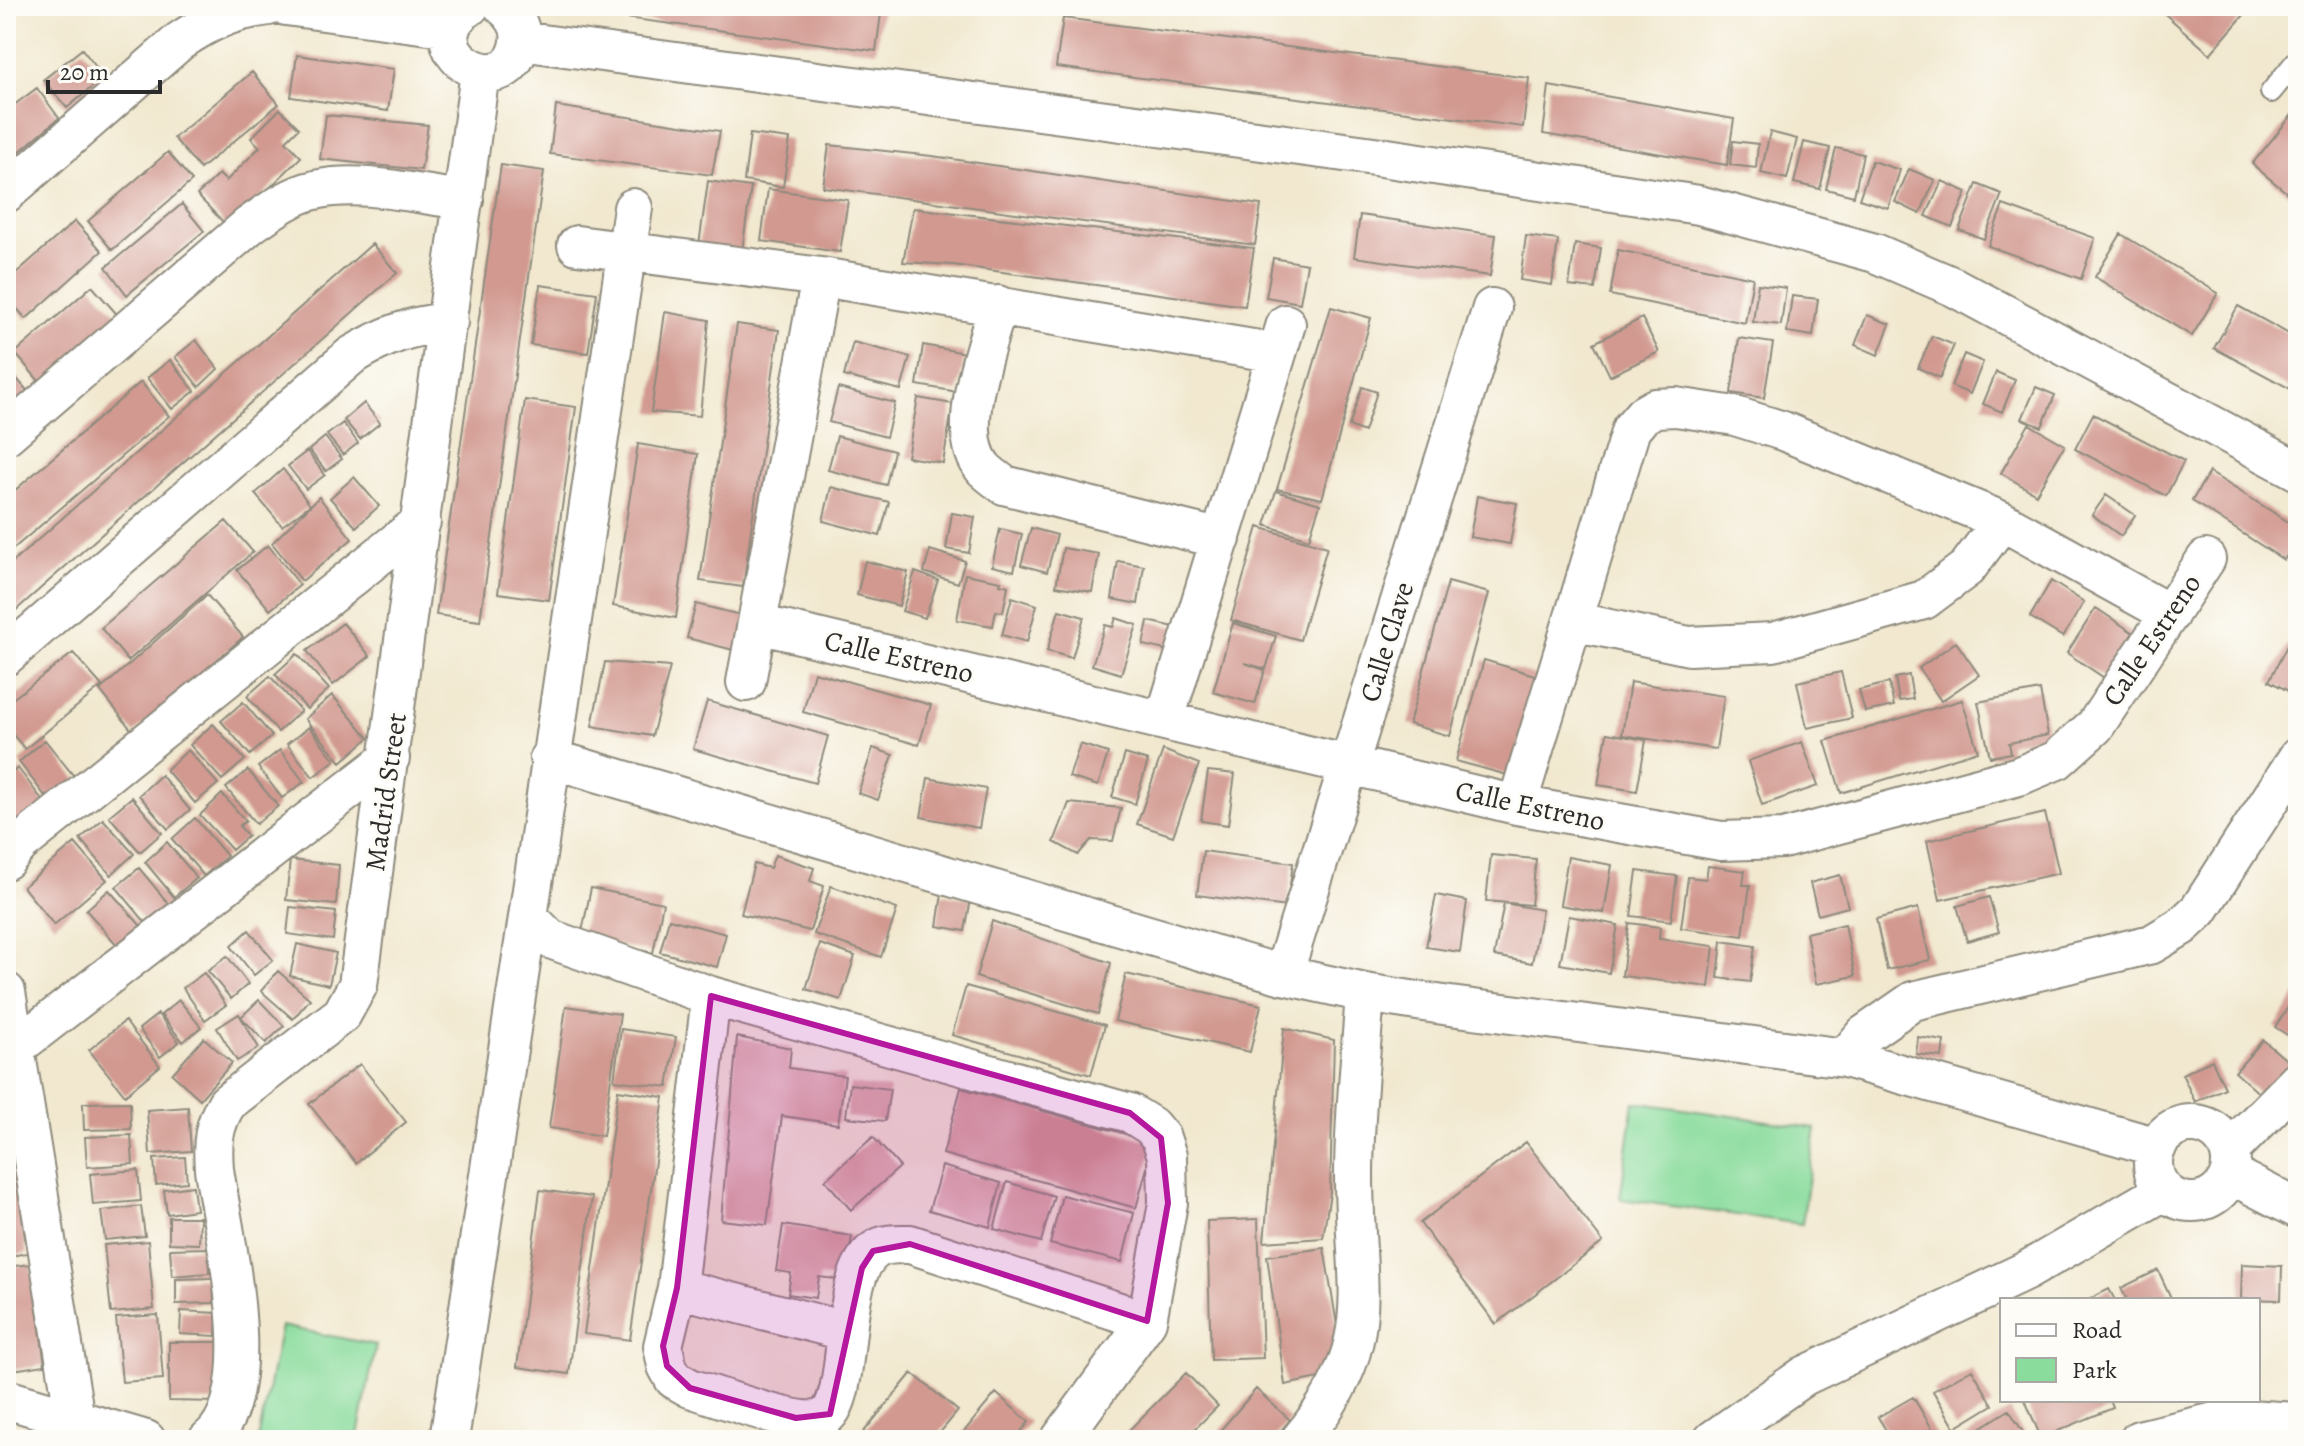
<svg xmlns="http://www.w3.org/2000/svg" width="2304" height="1446" viewBox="0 0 2304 1446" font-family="Alegreya,serif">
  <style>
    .green { fill: #8adc9d; stroke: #5a8464; stroke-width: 2 }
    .building { fill: #d19990 }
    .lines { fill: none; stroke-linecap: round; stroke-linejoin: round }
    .service-casing { stroke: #8e8a7d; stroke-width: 24 }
    .minor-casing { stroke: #8e8a7d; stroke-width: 42 }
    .service { stroke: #fff; stroke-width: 20 }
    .minor { stroke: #fff; stroke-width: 38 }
    .marked { fill: #b5179e; fill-opacity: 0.2; stroke: #b5179e; stroke-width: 6; stroke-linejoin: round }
    .labels { text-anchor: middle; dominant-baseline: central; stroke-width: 6; stroke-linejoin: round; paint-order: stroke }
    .street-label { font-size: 28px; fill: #2b2b2b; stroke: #fdfcf7 }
  </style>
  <rect width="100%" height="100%" fill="#fdfcf7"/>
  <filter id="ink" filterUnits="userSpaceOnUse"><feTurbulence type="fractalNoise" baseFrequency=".0125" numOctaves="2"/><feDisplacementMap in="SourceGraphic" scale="16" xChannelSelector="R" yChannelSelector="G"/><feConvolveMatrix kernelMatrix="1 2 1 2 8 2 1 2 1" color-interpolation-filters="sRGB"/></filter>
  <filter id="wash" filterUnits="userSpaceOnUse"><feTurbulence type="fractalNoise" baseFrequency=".006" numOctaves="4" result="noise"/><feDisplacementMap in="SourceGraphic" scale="32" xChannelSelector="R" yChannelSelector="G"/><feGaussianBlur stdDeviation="1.8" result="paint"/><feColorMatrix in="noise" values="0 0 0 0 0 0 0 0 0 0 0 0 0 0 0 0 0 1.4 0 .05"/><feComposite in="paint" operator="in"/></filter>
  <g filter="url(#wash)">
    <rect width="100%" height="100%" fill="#f1e8cf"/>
    <!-- green -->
    <path class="green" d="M1634,1102L1816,1128L1802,1224L1620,1199Z
      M281,1326L376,1345L357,1440H258Z"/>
    <g id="blocks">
      <!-- building -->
      <path class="building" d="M613,6H882L876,51L611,16Z
        M2156,6H2252L2210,54Z
        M1063,18L1529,78L1523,127L1056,67Z
        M82,49L104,77L67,108L43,80Z
        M297,55L394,69L388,111L291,97Z
        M252,72L279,104L200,169L174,138Z
        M1549,86L1734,119L1727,165L1543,134Z
        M37,88L59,118L6,163V111Z
        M556,106L720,131L712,175L550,154Z
        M280,109L299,128L286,141L301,157L229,228L197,195L219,174L226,181L260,147L251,138Z
        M326,115L428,125L421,170L320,159Z
        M2292,115L2298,120V202L2252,164Z
        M1770,132L1797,139L1787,179L1761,173Z
        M750,134L790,139L783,187L744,181Z
        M1733,141L1758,144L1756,168L1730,165Z
        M1804,142L1830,148L1820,189L1794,183Z
        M829,145L932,156L1261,205L1255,245L823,187Z
        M1836,148L1863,154L1854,196L1826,189Z
        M168,152L192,181L112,250L88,221Z
        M1872,161L1900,170L1888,208L1859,199Z
        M501,165L544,171L480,621L436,615Z
        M1909,169L1935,180L1920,214L1895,202Z
        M708,181L751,187L742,251L699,245Z
        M1942,181L1967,192L1952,227L1926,216Z
        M1977,184L2002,194L1984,239L1959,230Z
        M768,189L848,200L840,252L761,241Z
        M182,204L204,231L127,295L106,267Z
        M2003,205L2095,238L2081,279L1988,246Z
        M913,208L1254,248L1245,306L953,265L903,262Z
        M1360,215L1496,235L1490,276L1354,257Z
        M75,221L102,251L26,319L6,296V282Z
        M2121,234L2218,293L2192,336L2095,277Z
        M1526,236L1558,240L1552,285L1520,280Z
        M372,244L397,273L6,619V568Z
        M1575,244L1601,248L1595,289L1569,286Z
        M1618,250L1753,278L1745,323L1610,295Z
        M1273,258L1307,264L1300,303L1266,297Z
        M1758,284L1786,288L1781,325L1753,322Z
        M540,285L597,293L588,353L531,345Z
        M92,286L122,320L45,388L15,353Z
        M1792,296L1818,299L1813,336L1787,332Z
        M2238,306L2298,339V393L2214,348Z
        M1331,307L1371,318L1322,499L1277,489Z
        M665,312L709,320L700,416L651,412Z
        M1867,315L1890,324L1878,355L1855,345Z
        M1642,318L1659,352L1610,376L1594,343Z
        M737,324L779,330L743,587L700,581Z
        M1932,336L1954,345L1940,378L1918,368Z
        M1739,338L1773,343L1764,398L1731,393Z
        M196,340L218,369L199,387L175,357Z
        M853,342L910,357L901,390L844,376Z
        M923,345L965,353L958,392L917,385Z
        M1964,354L1983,362L1970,394L1951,386Z
        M170,360L195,391L172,409L147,378Z
        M6,366L30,394L6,415Z
        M1996,372L2015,380L2002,412L1983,404Z
        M141,382L169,416L6,555V498Z
        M1362,387L1377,392L1364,432L1349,426Z
        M2036,387L2055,395L2042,427L2022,419Z
        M838,388L895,403L886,437L829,422Z
        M918,398L953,404L943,463L907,457Z
        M525,400L576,407L549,600L498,593Z
        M364,403L380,423L360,439L344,420Z
        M2093,414L2184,461L2166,496L2075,449Z
        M343,423L358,443L343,455L327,435Z
        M2029,424L2065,445L2036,494L2001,473Z
        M837,436L894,451L886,485L828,470Z
        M325,437L342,459L326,471L309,450Z
        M638,444L698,454L676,618L613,606Z
        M307,451L325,475L306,489L288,466Z
        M283,469L310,505L282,526L255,494Z
        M2209,472L2298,528V537L2284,560L2192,501Z
        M354,477L379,506L356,527L330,498Z
        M831,487L889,502L880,536L823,521Z
        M1276,491L1320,504L1309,539L1265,525Z
        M2106,495L2135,515L2121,536L2092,515Z
        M1477,496L1517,503L1510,544L1470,537Z
        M319,497L352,539L302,581L272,543Z
        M952,513L975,517L969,553L946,549Z
        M226,521L253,552L128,661L101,628Z
        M1258,527L1327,547L1300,640L1231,620Z
        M1031,528L1057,535L1047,572L1021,565Z
        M1000,529L1022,534L1014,571L992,566Z
        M268,545L300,585L270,610L237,570Z
        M1063,548L1099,554L1092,592L1056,586Z
        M930,550L965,561L958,583L924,572Z
        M865,561L908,572L899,606L857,595Z
        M1118,561L1144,566L1138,604L1112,599Z
        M915,572L938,580L925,618L902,611Z
        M965,574L1001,581L1000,584L1008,586L1003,612L996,611L993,626L957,620Z
        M2051,581L2084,602L2063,637L2030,617Z
        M1448,582L1489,593L1450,736L1409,724Z
        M207,595L243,637L134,733L100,690Z
        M1012,597L1037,605L1027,642L1002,635Z
        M696,604L753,618L745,653L687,638Z
        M2096,608L2135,634L2106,679L2067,653Z
        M1059,610L1084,617L1072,658L1047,651Z
        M1116,618L1137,625L1121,674L1092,665L1105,625L1113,627Z
        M1148,621L1179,628L1174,652L1143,645Z
        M343,623L370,656L333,685L307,651Z
        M1233,623L1276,636L1266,669L1245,663L1265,670L1255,704L1213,692Z
        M2294,632L2298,634V696L2269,681Z
        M1956,642L1979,675L1941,701L1919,668Z
        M73,653L102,686L25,749L6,727V704Z
        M297,654L329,689L307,709L275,674Z
        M1484,660L1538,676L1511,776L1456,761Z
        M605,662L670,667L652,736L592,726Z
        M814,672L931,705L919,745L803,712Z
        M1841,672L1852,718L1807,728L1797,682Z
        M1909,675L1913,699L1899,701L1895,678Z
        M270,676L301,711L278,732L247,696Z
        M1630,682L1724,696L1716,749L1622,735Z
        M1889,683L1894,706L1865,712L1859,690Z
        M2040,690L2048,735L2009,743L2011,753L1990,757L1978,702Z
        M332,695L369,738L341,762L305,719Z
        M1962,700L1978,751L1841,793L1825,741Z
        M707,701L828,736L815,783L693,749Z
        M243,702L272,736L250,755L221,721Z
        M213,724L245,760L222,780L190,745Z
        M309,727L335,760L313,777L287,744Z
        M1607,733L1646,740L1637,791L1598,785Z
        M45,740L77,780L49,801L19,762Z
        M1802,742L1818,786L1762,805L1748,761Z
        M1080,744L1108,753L1098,786L1069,777Z
        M873,748L893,755L878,800L858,793Z
        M188,750L218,784L195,803L166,770Z
        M280,750L304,782L282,798L258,767Z
        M1163,750L1199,764L1173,836L1137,824Z
        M1125,754L1148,761L1135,804L1112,797Z
        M18,768L46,805L6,837V777Z
        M248,770L278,806L256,824L226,788Z
        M1208,771L1235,774L1228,825L1201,821Z
        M161,775L190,810L168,829L139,795Z
        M928,778L986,789L979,828L921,817Z
        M222,794L246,821L239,826L248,836L232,850L200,815Z
        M132,797L162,833L140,852L109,816Z
        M1069,803L1121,808L1113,841L1091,840L1078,855L1054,842Z
        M2045,813L2059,873L1940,900L1927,841Z
        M195,818L227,856L204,876L172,839Z
        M103,819L134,854L111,875L80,839Z
        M167,842L197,878L174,897L145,862Z
        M75,843L107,880L54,925L23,887Z
        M1203,851L1293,863L1287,907L1197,895Z
        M775,855L814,868L810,881L824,886L810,931L741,914L754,864L770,868Z
        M1491,855L1536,859L1531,905L1486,901Z
        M1568,857L1612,865L1604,913L1560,905Z
        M290,860L339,865L336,905L286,900Z
        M1708,866L1745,871L1743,885H1750L1743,936L1681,928L1688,877L1706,879Z
        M139,868L169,904L146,923L116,887Z
        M1637,871L1677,876L1671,921L1631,916Z
        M1840,875L1848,907L1818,915L1810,883Z
        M831,886L897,909L881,957L814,934Z
        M591,888L663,903L653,953L581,937Z
        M109,890L141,926L118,946L86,910Z
        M942,894L971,899L965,931L937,926Z
        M1436,895L1467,901L1460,952L1426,947Z
        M1989,897L1999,932L1967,941L1957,906Z
        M1504,903L1542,910L1532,963L1494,956Z
        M290,907L336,912L333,940L287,934Z
        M1918,908L1930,960L1887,970L1876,919Z
        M1569,916L1618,925L1609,973L1560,964Z
        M669,919L726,934L717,967L660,952Z
        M992,921L1111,963L1098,1014L976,977Z
        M1629,923L1660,927L1659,939L1714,946L1709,987L1622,976Z
        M1845,924L1855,976L1816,984L1806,933Z
        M249,930L273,960L254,975L231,946Z
        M1722,941L1755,946L1750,982L1718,978Z
        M297,944L336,953L329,985L290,976Z
        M820,944L855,956L841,1000L806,989Z
        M227,956L248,984L231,999L208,971Z
        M278,971L310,999L293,1019L261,991Z
        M204,973L226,1005L205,1020L183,988Z
        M1126,974L1261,1005L1250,1052L1115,1021Z
        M966,986L1105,1025L1091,1075L952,1035Z
        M2298,992V1042L2275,1027Z
        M179,1000L201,1027L183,1042L161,1015Z
        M259,1000L284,1026L266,1043L241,1017Z
        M566,1006L620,1014L603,1136L549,1128Z
        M158,1014L179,1042L160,1057L139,1029Z
        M239,1014L259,1048L237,1061L217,1028Z
        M125,1021L160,1066L125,1095L89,1050Z
        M1284,1028L1334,1040L1330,1193L1323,1238L1264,1242Z
        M621,1029L676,1037L668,1087L614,1080Z
        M737,1037L791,1048L789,1068L845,1076L838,1124L782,1116L767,1225L721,1220Z
        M1918,1037L1944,1041L1942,1057L1916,1054Z
        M204,1038L232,1063L200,1099L172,1074Z
        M2263,1040L2298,1070L2272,1105L2235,1072Z
        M2212,1060L2225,1088L2195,1102L2182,1074Z
        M360,1064L406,1122L356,1163L309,1104Z
        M850,1084L890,1089L885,1121L846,1117Z
        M961,1088L1154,1142L1136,1208L943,1154Z
        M618,1090L664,1097L630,1340L584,1334Z
        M130,1102L131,1129L84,1130L83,1103Z
        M188,1107L191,1151L150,1154L147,1110Z
        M6,1113L13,1151L6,1152Z
        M131,1135L133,1164L87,1167L85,1137Z
        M873,1137L900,1167L851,1210L825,1180Z
        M1526,1142L1603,1242L1496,1324L1420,1223Z
        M185,1157L187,1182L156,1185L154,1159Z
        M15,1161L27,1253L6,1257V1162Z
        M942,1166L1001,1183L990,1227L929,1210Z
        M138,1170L141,1201L93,1205L90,1174Z
        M1007,1182L1054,1196L1041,1242L994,1229Z
        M193,1186L196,1210L167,1214L164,1190Z
        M540,1190L592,1197L569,1374L517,1367Z
        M1062,1195L1134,1213L1122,1262L1050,1244Z
        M141,1206L145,1236L105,1240L101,1211Z
        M169,1217H200L199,1244L169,1243Z
        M1258,1219L1263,1358L1211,1360L1207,1221Z
        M783,1225L852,1236L845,1280L819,1277L816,1298L788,1294L791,1273L776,1271Z
        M148,1241L154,1309L111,1313L104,1245Z
        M208,1248L209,1273L172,1276L170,1249Z
        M1324,1248L1341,1348L1334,1375L1285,1385L1267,1256Z
        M31,1264L45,1365L6,1371V1267Z
        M2242,1264L2282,1266L2281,1300L2241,1299Z
        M2158,1270L2172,1300H2127L2121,1288Z
        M213,1278L214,1303L176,1304V1279Z
        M2109,1289L2115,1300H2088Z
        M181,1311L217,1313L216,1336L180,1334Z
        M158,1315L163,1379L122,1382L116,1318Z
        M169,1342H220L219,1402L169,1401Z
        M1972,1369L1993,1405L1955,1428L1933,1391Z
        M912,1373L958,1411L934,1440H857Z
        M1186,1373L1218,1406L1184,1440H1119Z
        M1256,1389L1290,1420L1273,1440H1212Z
        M996,1393L1029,1422L1014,1440H967L961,1435Z
        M1913,1397L1939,1440H1892L1878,1417Z
        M2025,1400H2110L2113,1408L2041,1438Z
        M2009,1410L2028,1440H1961Z"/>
    </g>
  </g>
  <g filter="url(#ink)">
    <use href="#blocks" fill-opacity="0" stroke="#8e8a7d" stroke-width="2"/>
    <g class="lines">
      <!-- service casing -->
      <g class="service-casing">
        <path id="service" d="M2271,92L2298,59"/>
      </g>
      <!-- minor casing -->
      <g class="minor-casing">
        <path id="minor" d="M286,6L451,28
          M470,6C407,46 507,110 520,43C523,27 514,15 503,6
          M520,41L1374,156L1699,205L1875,253L1954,287L2298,471
          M6,193L180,41C209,21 234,10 269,6
          M633,208L528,917L550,939L711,996L1130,1113L1151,1126L1161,1138L1167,1156L1168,1203L1147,1321L1060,1440
          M577,245L821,277L1277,353
          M998,305C987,346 952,432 984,469C990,475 997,480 1004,485L1221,539
          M6,435L250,225C270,211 291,195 315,190C361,179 418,195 464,200
          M1573,621L1689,646L1773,642L1924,600L1967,568L2002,521
          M758,624L1517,805L1721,841L1783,839L2019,776L2057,760L2095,726L2206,559
          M6,656L351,356C384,336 409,326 448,322
          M746,682L821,277
          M1165,719L1286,324
          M549,758L1283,975L1365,993L1450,1006L1845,1058L2157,1147
          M1517,805L1631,429L1643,415L1655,408L1676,407L1735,416L1783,431L2002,521L2170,614
          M6,860L20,844L421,522
          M1283,975L1492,308
          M6,992L75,1419
          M711,996L677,1288L663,1346L667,1366L674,1379L690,1388C716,1396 798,1426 820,1419C857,1408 834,1278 875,1250C885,1243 898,1244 910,1244L1147,1321
          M15,1048L390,758
          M1845,1058L1864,1035L1913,1001L2152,944L2182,926L2199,910L2298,757
          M2153 1163a39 39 0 1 1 78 0a39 39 0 1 1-78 0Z
          M2229,1151L2298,1081
          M2230,1174L2298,1209
          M677,1288L845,1331
          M6,1399L146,1440
          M208,1440C265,1395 223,1234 214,1169C212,1143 213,1126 227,1103L342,1014L358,985L480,72
          M449,1440L528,917
          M1300,1440C1382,1343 1354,1290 1354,1176C1354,1115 1361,1054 1365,993
          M1713,1440L1804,1376L2026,1271L2164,1191
          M2139,1440L2232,1418L2298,1422"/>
      </g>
      <!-- service -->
      <use href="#service" class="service"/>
      <!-- minor -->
      <use href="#minor" class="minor"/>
    </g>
  </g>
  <!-- marked area -->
  <path class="marked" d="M711,996L1130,1113L1161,1138L1168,1203L1147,1321L910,1244L873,1251L862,1268L830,1414L796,1418L690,1388L667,1366L663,1346L677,1288Z"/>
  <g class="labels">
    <!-- street labels -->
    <g class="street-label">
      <text transform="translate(2152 640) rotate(-56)">Calle Estreno</text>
      <text transform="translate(1387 642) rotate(-73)">Calle Clave</text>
      <text transform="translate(899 657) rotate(13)">Calle Estreno</text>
      <text transform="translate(386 792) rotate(-82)">Madrid Street</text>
      <text transform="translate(1530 806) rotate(12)">Calle Estreno</text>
    </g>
  </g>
  <!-- margin -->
  <rect width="2304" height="1446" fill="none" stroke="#fdfcf7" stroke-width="32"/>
  <!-- legend -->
  <rect x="2000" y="1298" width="260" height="104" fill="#fdfcf7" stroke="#a9a8a5" stroke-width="2"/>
  <rect x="2016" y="1324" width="40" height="12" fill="#ffffff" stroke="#a9a8a5" stroke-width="2"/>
  <text x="2072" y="1338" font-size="24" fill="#2b2b2b">Road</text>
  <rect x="2016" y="1358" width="40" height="24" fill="#8adc9d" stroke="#a9a8a5" stroke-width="2"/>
  <text x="2072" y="1378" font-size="24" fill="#2b2b2b">Park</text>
  <!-- scale -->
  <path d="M48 80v12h112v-12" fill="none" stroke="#2b2b2b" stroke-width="4"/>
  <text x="60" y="80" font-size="24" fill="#2b2b2b" stroke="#fdfcf7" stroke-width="6" paint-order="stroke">20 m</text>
</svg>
